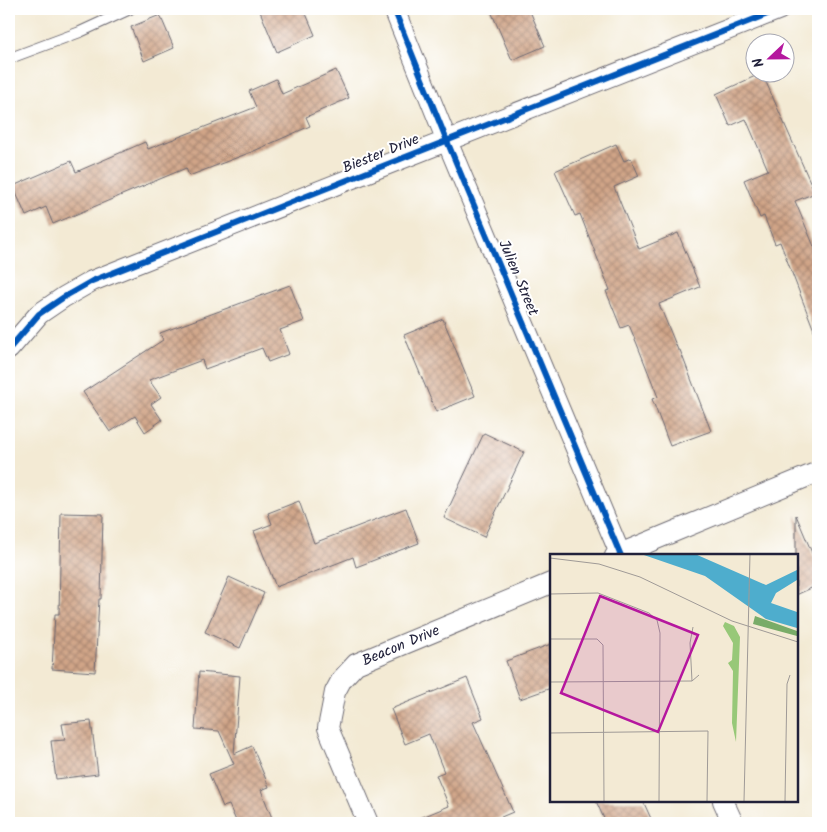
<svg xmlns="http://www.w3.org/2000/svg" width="827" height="832" viewBox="0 0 827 832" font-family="Kalam,sans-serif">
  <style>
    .building { fill: url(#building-cross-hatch) }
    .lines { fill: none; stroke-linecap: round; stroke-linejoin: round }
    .lane-casing { stroke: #6b6871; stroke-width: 12 }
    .street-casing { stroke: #6b6871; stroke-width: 22 }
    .lane { stroke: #fff; stroke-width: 10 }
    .street { stroke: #fff; stroke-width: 20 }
    .cycleway-casing { stroke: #fff; stroke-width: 9 }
    .cycleway { stroke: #0057b8; stroke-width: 6 }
    .labels { text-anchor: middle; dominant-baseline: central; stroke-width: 4; stroke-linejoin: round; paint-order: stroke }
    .street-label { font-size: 15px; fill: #22223b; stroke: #fff }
    .inset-road { fill: none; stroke: #9f9a97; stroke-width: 1 }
    .view { fill: #b5179e; fill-opacity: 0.15; stroke: #b5179e; stroke-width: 2.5 }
    .inset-edge { fill: none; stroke: #22223b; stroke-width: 2.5 }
  </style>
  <defs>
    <pattern id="building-cross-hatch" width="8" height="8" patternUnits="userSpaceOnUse" patternTransform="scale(1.25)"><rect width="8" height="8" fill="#d0a487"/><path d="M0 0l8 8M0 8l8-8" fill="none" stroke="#a88570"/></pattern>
  </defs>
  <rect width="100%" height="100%" fill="#fff"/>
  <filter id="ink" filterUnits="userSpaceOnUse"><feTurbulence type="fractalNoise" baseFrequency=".02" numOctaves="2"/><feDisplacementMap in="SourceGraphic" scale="10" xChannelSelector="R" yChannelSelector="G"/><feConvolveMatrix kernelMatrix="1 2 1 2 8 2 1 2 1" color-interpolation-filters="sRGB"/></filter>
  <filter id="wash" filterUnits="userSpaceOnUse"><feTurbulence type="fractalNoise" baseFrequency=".0096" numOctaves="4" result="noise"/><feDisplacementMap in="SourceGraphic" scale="20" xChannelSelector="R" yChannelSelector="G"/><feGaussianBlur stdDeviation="1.12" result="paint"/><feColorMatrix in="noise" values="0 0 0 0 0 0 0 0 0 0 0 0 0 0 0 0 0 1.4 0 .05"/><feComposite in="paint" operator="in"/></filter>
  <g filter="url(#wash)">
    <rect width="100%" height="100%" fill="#f3ead4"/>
    <g id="blocks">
      <!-- building -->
      <path class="building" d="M259,9H304L315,35L277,52Z
        M490,9H529L545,46L512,60Z
        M160,15L174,48L144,61L131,27Z
        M336,70L349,98L306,117L310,126L254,151L189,176L186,168L53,224L46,207L26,216L13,186L71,161L76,172L145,142L148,149L256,107L249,91L276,79L282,94Z
        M762,73L815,193L795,201L818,256V338H817L780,242L775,244L764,216L760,218L744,180L768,170L746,119L730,126L716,94Z
        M616,144L624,161L631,158L639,176L614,187L639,249L678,233L700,287L659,304L678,350H680L711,431L670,446L652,399L658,397L637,344L629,325L621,328L606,291L610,290L580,214L575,216L555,171Z
        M290,285L304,321L280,330L289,354L268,362L262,348L205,369L202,360L149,380L161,397L151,404L162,420L145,432L135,416L110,432L83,392L163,340L160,333Z
        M443,319L475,396L436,412L404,335Z
        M484,433L524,452L484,537L444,518Z
        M299,501L314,543L406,508L419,543L356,567L353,557L276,587L254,531L272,524L268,513Z
        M61,513L103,514L101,599H99L95,672L52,669L55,614H59Z
        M796,515L818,567V585L796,595Z
        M229,577L264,593L240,648L205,632Z
        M551,644V688L520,699L506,661Z
        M199,672L240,676L234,754L252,746L269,787L261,790L274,823H237L229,805L223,807L209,774L234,764L219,731L195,729Z
        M467,678L483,718L473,722L513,812L487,823H408L449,806L436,775L444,772L429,734L405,744L391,709Z
        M91,721L98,774L56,779L51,741L65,740L62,724Z
        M596,801H643L653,823H606Z"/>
    </g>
  </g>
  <g filter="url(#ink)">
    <use href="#blocks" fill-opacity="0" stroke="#6b6871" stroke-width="1"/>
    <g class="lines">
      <!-- lane casing -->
      <g class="lane-casing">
        <path id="lane" d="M9,57H13L80,32L130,9"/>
      </g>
      <!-- street casing -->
      <g class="street-casing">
        <path id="street" d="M394,9L447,141L621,556
          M9,349L39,314L64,297L92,281L780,9
          M615,556L818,472
          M723,801L733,823
          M368,823L328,728L335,692L342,679L356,664L551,583"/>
      </g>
      <!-- lane -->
      <use href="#lane" class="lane"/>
      <!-- street -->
      <use href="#street" class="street"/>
      <!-- cycleway casing -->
      <g class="cycleway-casing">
        <path id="cycleway" d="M394,9L447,141L621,556
          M9,349L39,314L64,297L92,281L780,9"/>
      </g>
      <!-- cycleway -->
      <use href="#cycleway" class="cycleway"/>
    </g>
  </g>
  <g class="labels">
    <!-- street labels -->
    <g class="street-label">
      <text transform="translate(381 154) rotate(-22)">Biester Drive</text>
      <text transform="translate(518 278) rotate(67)">Julien Street</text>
      <text transform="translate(401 646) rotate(-23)">Beacon Drive</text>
    </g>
  </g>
  <!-- overview -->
  <g transform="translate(550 554)">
    <rect width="248" height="248" fill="#f3ead4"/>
    <path d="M175,68L184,72L190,83L186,188L182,169L183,117L178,109L182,106L183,89L173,72Z" fill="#97c878"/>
    <path d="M205,62L247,77V82L203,70Z" fill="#79ac68"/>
    <path d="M91,0H145L216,31L247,16V26L226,39L221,49L247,58V74L216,65L155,22Z" fill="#4eadcd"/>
    <path class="inset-road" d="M0,4L49,10L90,23L182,67L248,88M0,40L48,39L99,59L107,66L110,79L109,247M0,85H47L53,91L54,247M142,127L140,89L143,73M0,128L142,127L149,121M0,179L158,177L157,247M194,247L200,0M235,247L237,130L240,121"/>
    <path class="view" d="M50,42L148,81L108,178L11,139Z"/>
    <rect width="248" height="248" class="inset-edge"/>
  </g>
  <!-- margin -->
  <rect width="827" height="832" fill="none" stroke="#fff" stroke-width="30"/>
  <!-- north arrow -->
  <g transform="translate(770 58) rotate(248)"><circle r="24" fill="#ffffff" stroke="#a7a7b1"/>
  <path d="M0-4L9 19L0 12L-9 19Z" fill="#b5179e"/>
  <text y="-8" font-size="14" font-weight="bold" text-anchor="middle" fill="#22223b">N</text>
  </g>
</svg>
